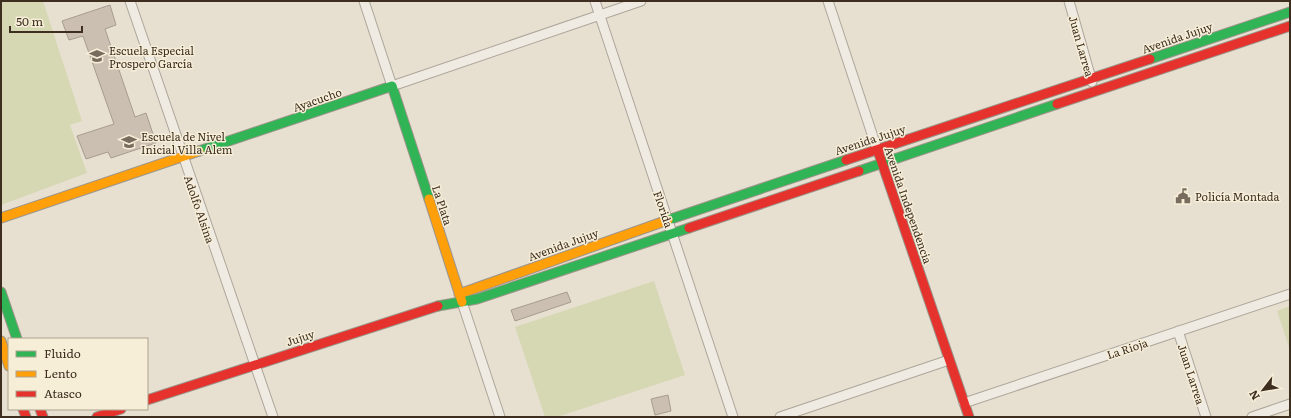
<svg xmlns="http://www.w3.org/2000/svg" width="1291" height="418" viewBox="0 0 1291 418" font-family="Literata,serif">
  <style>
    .green { fill: #d6d7b3 }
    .building { fill: #cbbfb2; stroke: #a89c90 }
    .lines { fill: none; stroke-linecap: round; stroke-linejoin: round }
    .street-casing { stroke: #ada599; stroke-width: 11 }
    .fast-casing { stroke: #9c958a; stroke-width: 11 }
    .slow-casing { stroke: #9c958a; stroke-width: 11 }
    .jam-casing { stroke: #9c958a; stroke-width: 11 }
    .street { stroke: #efebe3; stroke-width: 9 }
    .fast { stroke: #30b455; stroke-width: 9 }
    .slow { stroke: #ff9f0a; stroke-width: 9 }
    .jam { stroke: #e5322d; stroke-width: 9 }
    .labels { text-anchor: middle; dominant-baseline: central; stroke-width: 3; stroke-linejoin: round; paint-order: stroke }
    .street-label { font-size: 11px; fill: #3d2e20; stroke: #f7eed8 }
    .poi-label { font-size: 11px; fill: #3d2e20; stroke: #f7eed8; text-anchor: start }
  </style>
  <rect width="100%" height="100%" fill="#e7e0d1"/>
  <!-- green -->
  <path class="green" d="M1,1H43L82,121L70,125L87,173L1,205Z
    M654,281L685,375L557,417H545L515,327Z
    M1290,306V350L1277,311Z"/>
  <!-- building -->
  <path class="building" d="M110,5L116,25L105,29L135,117L146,113L156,143L111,158L108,152L86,159L77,136L114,124L83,36L69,40L62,21Z
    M567,292L571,302L515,321L511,310Z
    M668,395L671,411L655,415L651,399Z"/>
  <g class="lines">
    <!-- street casing -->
    <g class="street-casing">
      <path id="street" d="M130,1L273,417
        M364,1L392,86L641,1
        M595,1L733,417
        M828,1L877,149
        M1069,1L1092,82
        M462,302L500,417
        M1178,331L1206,417
        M964,403L1290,294
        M780,417L949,360
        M1252,417L1290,404"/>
    </g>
    <!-- fast casing -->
    <g class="fast-casing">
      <path id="fast" d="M1150,59L1290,12
        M199,151L392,86L429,199
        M859,171L1057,104
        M668,220L846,160
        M1,292L17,339
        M438,306L477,299L689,228"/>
    </g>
    <!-- slow casing -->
    <g class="slow-casing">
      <path id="slow" d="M429,199L462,302
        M1,218L199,151
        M459,294L668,220
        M1,341L9,366"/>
    </g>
    <!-- jam casing -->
    <g class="jam-casing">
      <path id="jam" d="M1057,104L1290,26
        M879,154L969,417
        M846,160L1150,59
        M689,228L859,171
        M147,400L438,306
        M23,409L26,417
        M40,409L43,417
        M97,417L121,409"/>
    </g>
    <!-- street -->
    <use href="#street" class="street"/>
    <!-- fast -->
    <use href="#fast" class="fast"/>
    <!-- slow -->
    <use href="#slow" class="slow"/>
    <!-- jam -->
    <use href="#jam" class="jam"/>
  </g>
  <!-- icons -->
  <defs>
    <g id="school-bare" transform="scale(1.2)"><path d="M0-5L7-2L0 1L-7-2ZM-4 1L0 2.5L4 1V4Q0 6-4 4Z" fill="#786c5e" stroke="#f7eed8" stroke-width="2.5" paint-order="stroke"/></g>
    <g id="civic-bare" transform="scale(1.2)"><path d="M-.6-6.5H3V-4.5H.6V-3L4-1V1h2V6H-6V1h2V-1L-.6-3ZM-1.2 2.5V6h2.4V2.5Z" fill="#786c5e" stroke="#f7eed8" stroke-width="2.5" paint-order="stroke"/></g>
  </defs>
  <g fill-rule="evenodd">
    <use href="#school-bare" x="97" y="56"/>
    <use href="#school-bare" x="129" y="142"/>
    <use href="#civic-bare" x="1183" y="196"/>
  </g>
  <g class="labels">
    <!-- street labels -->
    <g class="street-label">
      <text transform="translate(1177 37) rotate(-19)">Avenida Jujuy</text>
      <text transform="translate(1082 46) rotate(74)">Juan Larrea</text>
      <text transform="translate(317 99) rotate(-19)">Ayacucho</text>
      <text transform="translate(870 139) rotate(-18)">Avenida Jujuy</text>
      <text transform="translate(443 205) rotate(72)">La Plata</text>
      <text transform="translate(909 205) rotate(71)">Avenida Independencia</text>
      <text transform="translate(200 209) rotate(71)">Adolfo Alsina</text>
      <text transform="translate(664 209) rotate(71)">Florida</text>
      <text transform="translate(563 244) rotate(-20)">Avenida Jujuy</text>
      <text transform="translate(300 337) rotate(-18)">Jujuy</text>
      <text transform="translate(1127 348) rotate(-18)">La Rioja</text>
      <text transform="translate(1192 374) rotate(72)">Juan Larrea</text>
    </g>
    <!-- poi labels -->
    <g class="poi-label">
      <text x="109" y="50">Escuela Especial<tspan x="109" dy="13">Prospero García</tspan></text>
      <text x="141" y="136">Escuela de Nivel<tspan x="141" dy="13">Inicial Villa Alem</tspan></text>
      <text x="1195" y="196">Policía Montada</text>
    </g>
  </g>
  <!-- border -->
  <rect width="1291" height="418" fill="none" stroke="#3d2e20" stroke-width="4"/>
  <!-- legend -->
  <rect x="8" y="338" width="140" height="72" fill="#f7eed8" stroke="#ada18e"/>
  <rect x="16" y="351" width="20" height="6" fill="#30b455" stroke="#ada18e"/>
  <text x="44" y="358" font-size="12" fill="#3d2e20">Fluido</text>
  <rect x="16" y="371" width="20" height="6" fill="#ff9f0a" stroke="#ada18e"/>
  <text x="44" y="378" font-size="12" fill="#3d2e20">Lento</text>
  <rect x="16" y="391" width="20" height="6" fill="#e5322d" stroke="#ada18e"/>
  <text x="44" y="398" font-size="12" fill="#3d2e20">Atasco</text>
  <!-- north arrow -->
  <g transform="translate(1263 390) rotate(239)" stroke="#f7eed8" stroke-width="3" paint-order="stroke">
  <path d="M0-3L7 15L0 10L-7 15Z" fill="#3d2e20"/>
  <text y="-6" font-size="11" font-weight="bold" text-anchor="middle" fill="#3d2e20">N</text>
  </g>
  <!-- scale -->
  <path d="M10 26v6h72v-6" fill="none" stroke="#3d2e20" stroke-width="2"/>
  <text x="16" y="26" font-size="12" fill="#3d2e20" stroke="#f7eed8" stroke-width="3" paint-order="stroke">50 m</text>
</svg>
